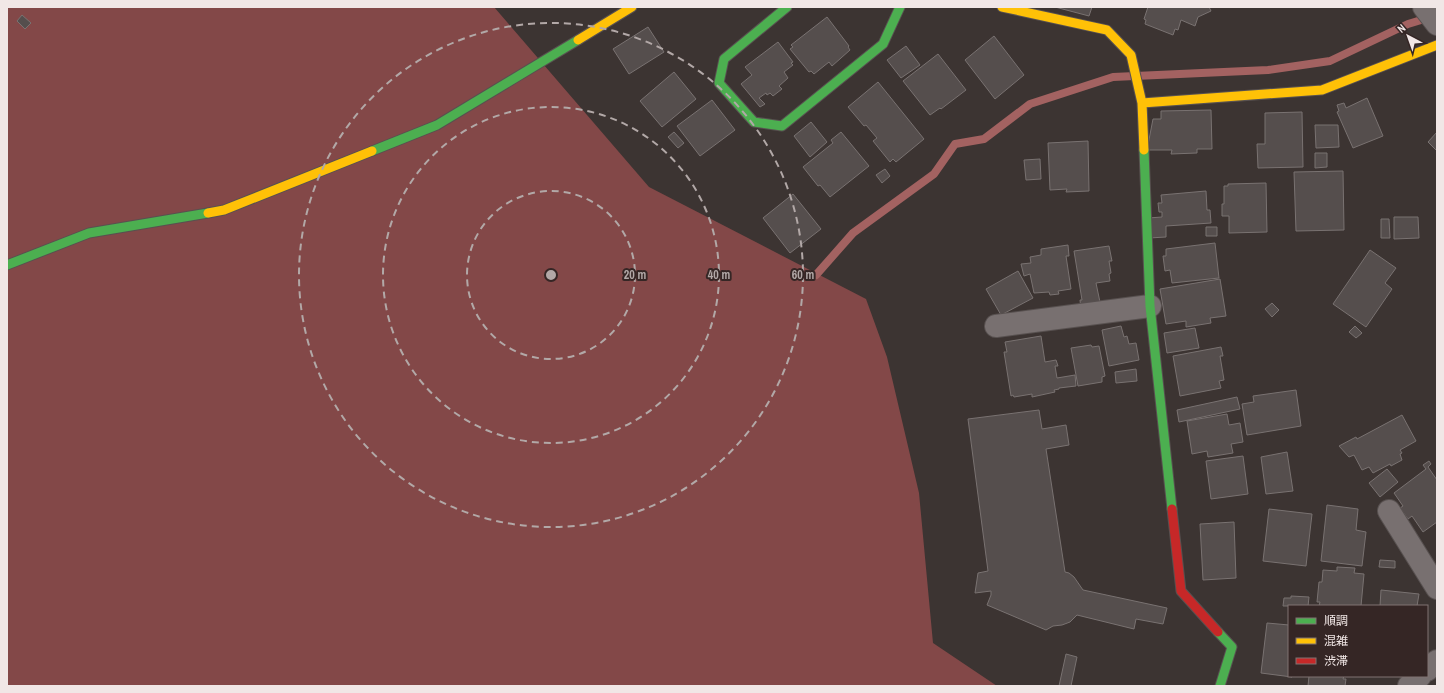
<svg xmlns="http://www.w3.org/2000/svg" width="1444" height="693" viewBox="0 0 1444 693" font-family="'Archivo Narrow','Noto Sans JP',sans-serif">
  <style>
    .forest { fill: #834848 }
    .lines { fill: none; stroke-linecap: round; stroke-linejoin: round }
    .stream { stroke: #a36261; stroke-width: 8 }
    .building { fill: #554e4d; stroke: #797271 }
    .street-casing { stroke: #585150; stroke-width: 24 }
    .fast-casing { stroke: #585150; stroke-width: 11 }
    .slow-casing { stroke: #585150; stroke-width: 11 }
    .jam-casing { stroke: #585150; stroke-width: 11 }
    .street { stroke: #787070; stroke-width: 22 }
    .fast { stroke: #4caf50; stroke-width: 9 }
    .slow { stroke: #ffc107; stroke-width: 9 }
    .jam { stroke: #c62828; stroke-width: 9 }
    .ring { fill: none; stroke: #b2a8a7; stroke-width: 2; stroke-dasharray: 7 5 }
    .centre { fill: #b2a8a7; stroke: #352625; stroke-width: 2 }
    .ring-label { font-size: 12px; text-anchor: middle; font-weight: bold; fill: #b2a8a7; stroke: #352625; stroke-width: 4; stroke-linejoin: round; paint-order: stroke }
  </style>
  <rect width="100%" height="100%" fill="#3c3432"/>
  <!-- forest -->
  <path class="forest" d="M7,7H494L649,187L866,299L887,357L919,493L933,643L997,686H7Z"/>
  <g class="lines">
    <!-- stream -->
    <path class="stream" d="M816,275L853,233L934,174L955,144L984,139L1030,104L1113,77L1268,70L1330,61L1408,24L1431,17"/>
  </g>
  <!-- building -->
  <path class="building" d="M1055,7H1092L1089,16Z
    M1148,7H1209L1211,11L1198,17L1195,26L1181,20L1178,30L1175,29L1173,35L1145,24L1146,20L1144,19Z
    M22,15L31,23L25,29L17,21Z
    M827,17L849,46L848,47L850,50L832,66L829,62L814,74L811,71L809,72L790,49L793,47L791,45Z
    M648,27L664,52L629,74L613,49Z
    M994,36L1024,75L995,99L965,60Z
    M778,42L793,62L791,63L793,65L784,72L788,78L779,86L782,89L773,96L770,93L767,95L766,93L759,98L765,104L760,107L741,84L752,75L745,67Z
    M906,46L920,65L901,78L887,60Z
    M938,54L966,90L941,109L940,108L930,115L903,81Z
    M674,72L696,99L662,127L640,101Z
    M878,82L924,139L896,162L893,159L890,162L873,141L877,138L866,125L864,126L848,107Z
    M1367,98L1383,136L1353,148L1337,112L1339,111L1337,105L1344,103L1346,108Z
    M712,100L735,130L700,156L677,126Z
    M1211,110L1212,149H1197V153L1171,154L1172,150H1147L1153,119H1161V111Z
    M1302,112L1303,167L1258,168L1257,144H1265V113Z
    M811,122L827,142L810,157L794,136Z
    M1315,125H1338L1339,147L1316,148Z
    M674,132L684,143L678,148L668,137Z
    M841,132L869,166L830,197L820,185L818,186L803,167L833,143L831,140Z
    M1437,132V151L1428,142Z
    M1088,141L1089,191L1066,192L1067,189L1050,190L1048,143Z
    M1315,153H1327V167L1315,168Z
    M1040,159L1041,179L1026,180L1024,160Z
    M885,169L890,176L882,183L876,175Z
    M1343,171L1344,230L1296,231L1294,172Z
    M1266,183L1267,232L1229,233V216H1222V204H1224V186H1228V184Z
    M1206,191L1207,210H1210L1211,223L1166,226V237L1149,238L1148,218L1162,217V212H1159L1158,203H1162L1161,195Z
    M793,194L821,229L790,253L763,218Z
    M1394,217H1418L1419,238L1394,239Z
    M1381,219H1389L1390,238H1381Z
    M1206,227H1217V236H1206Z
    M1215,243L1219,278L1172,283L1170,270L1165,271L1163,256H1166V249Z
    M1068,245L1069,256H1066L1071,289L1058,291L1059,294L1050,295L1049,292L1034,293L1030,274L1024,276L1021,264L1031,263L1030,257L1041,255V249Z
    M1109,246L1112,261H1109L1111,273L1109,274L1110,281L1096,283L1101,307L1081,310L1080,300H1082L1074,251Z
    M1370,250L1396,268L1385,283L1392,289L1366,327L1333,304Z
    M1018,271L1033,298L1001,315L986,289Z
    M1220,279L1226,316L1210,318L1211,323L1186,327V321L1166,324L1160,289Z
    M1272,303L1279,310L1272,317L1265,309Z
    M1121,326L1124,337L1127,336L1129,344L1136,343L1139,360L1109,366L1102,330Z
    M1355,326L1362,333L1356,338L1349,332Z
    M1195,328L1199,348L1167,353L1164,333Z
    M1041,336L1045,362L1056,360L1058,366H1055L1057,378L1075,375L1076,386L1059,388V389L1054,390L1055,392L1032,397V394L1014,397L1013,395L1011,396L1004,352H1007L1005,342Z
    M1091,345L1092,347L1099,346L1105,376L1102,377V382L1078,386L1071,348Z
    M1221,347L1223,356H1220L1224,380L1219,381L1221,388L1180,396L1173,356Z
    M1136,369L1137,381L1116,383L1115,372Z
    M1296,390L1301,426L1247,435L1242,404L1254,402L1253,396Z
    M1237,397L1240,409L1179,422L1177,410Z
    M1039,410L1042,429L1066,425L1069,445L1046,449L1065,572L1069,573L1074,577L1083,590L1167,608L1163,624L1136,619L1134,629L1077,615L1070,622L1062,625L1053,626L1046,630L987,605L991,595V591L975,593L978,573L988,571L968,419Z
    M1227,414L1229,425L1240,423L1243,442L1231,444L1233,453L1208,457L1207,451L1192,454L1187,421Z
    M1402,415L1416,441L1400,450L1402,453L1400,454L1402,460L1391,466L1390,464L1373,473L1369,467L1362,470L1354,455L1349,457L1339,446L1356,437L1357,439Z
    M1287,452L1293,491L1266,494L1261,457Z
    M1243,456L1248,494L1211,499L1206,461Z
    M1429,461L1431,464L1428,467L1437,480V522L1423,532L1412,516L1408,519L1400,508L1403,506L1394,493L1426,469L1423,465Z
    M1387,469L1398,482L1380,497L1369,483Z
    M1327,505L1358,509L1356,530L1366,532L1362,566L1321,561Z
    M1269,509L1312,514L1306,566L1263,561Z
    M1234,522L1236,578L1203,580L1200,524Z
    M1380,560L1395,561V568L1379,567Z
    M1337,567L1355,568L1354,573L1364,574L1361,606H1319L1320,602H1317L1319,582H1322L1323,570L1337,571Z
    M1381,590L1419,594L1417,606H1380Z
    M1291,596L1309,597L1308,606H1283L1284,598H1291Z
    M1267,623L1289,625V676L1292,677L1261,673Z
    M1066,654L1077,657L1071,686H1059Z
    M1309,676H1344L1343,679H1346L1345,686H1308Z"/>
  <g class="lines">
    <!-- street casing -->
    <g class="street-casing">
      <path id="street" d="M1424,7L1437,24
        M996,326L1150,306
        M1389,511L1437,588
        M1427,670L1437,661
        M1409,686L1420,676"/>
    </g>
    <!-- fast casing -->
    <g class="fast-casing">
      <path id="fast" d="M787,7L724,59L719,83L754,122L782,126L883,44L900,7
        M1144,150L1150,306L1172,509
        M372,151L437,125L578,40
        M7,265L89,233L208,213
        M1218,632L1232,647L1220,686"/>
    </g>
    <!-- slow casing -->
    <g class="slow-casing">
      <path id="slow" d="M1002,7L1107,30L1131,55L1142,103L1144,150
        M578,40L632,7
        M1142,103L1322,90L1437,45
        M208,213L224,210L372,151"/>
    </g>
    <!-- jam casing -->
    <g class="jam-casing">
      <path id="jam" d="M1172,509L1181,591L1218,632"/>
    </g>
    <!-- street -->
    <use href="#street" class="street"/>
    <!-- fast -->
    <use href="#fast" class="fast"/>
    <!-- slow -->
    <use href="#slow" class="slow"/>
    <!-- jam -->
    <use href="#jam" class="jam"/>
  </g>
  <!-- distance rings -->
  <g class="ring">
    <circle cx="551" cy="275" r="84"/>
    <circle cx="551" cy="275" r="168"/>
    <circle cx="551" cy="275" r="252"/>
  </g>
  <circle cx="551" cy="275" r="6" class="centre"/>
  <g class="ring-label">
    <text x="635" y="279">20 m</text>
    <text x="719" y="279">40 m</text>
    <text x="803" y="279">60 m</text>
  </g>
  <!-- border -->
  <rect width="1444" height="693" fill="none" stroke="#f1e7e6" stroke-width="16"/>
  <!-- legend -->
  <rect x="1288" y="605" width="140" height="72" fill="#352625" stroke="#807372"/>
  <rect x="1296" y="618" width="20" height="6" fill="#4caf50" stroke="#807372"/>
  <text x="1324" y="625" font-size="12" fill="#f1e7e6">順調</text>
  <rect x="1296" y="638" width="20" height="6" fill="#ffc107" stroke="#807372"/>
  <text x="1324" y="645" font-size="12" fill="#f1e7e6">混雑</text>
  <rect x="1296" y="658" width="20" height="6" fill="#c62828" stroke="#807372"/>
  <text x="1324" y="665" font-size="12" fill="#f1e7e6">渋滞</text>
  <!-- north arrow -->
  <g transform="translate(1408 36) rotate(319)" stroke="#352625" stroke-width="3" paint-order="stroke">
  <path d="M0-3L7 15L0 10L-7 15Z" fill="#f1e7e6"/>
  <text y="-6" font-size="11" font-weight="bold" text-anchor="middle" fill="#f1e7e6">N</text>
  </g>
</svg>
